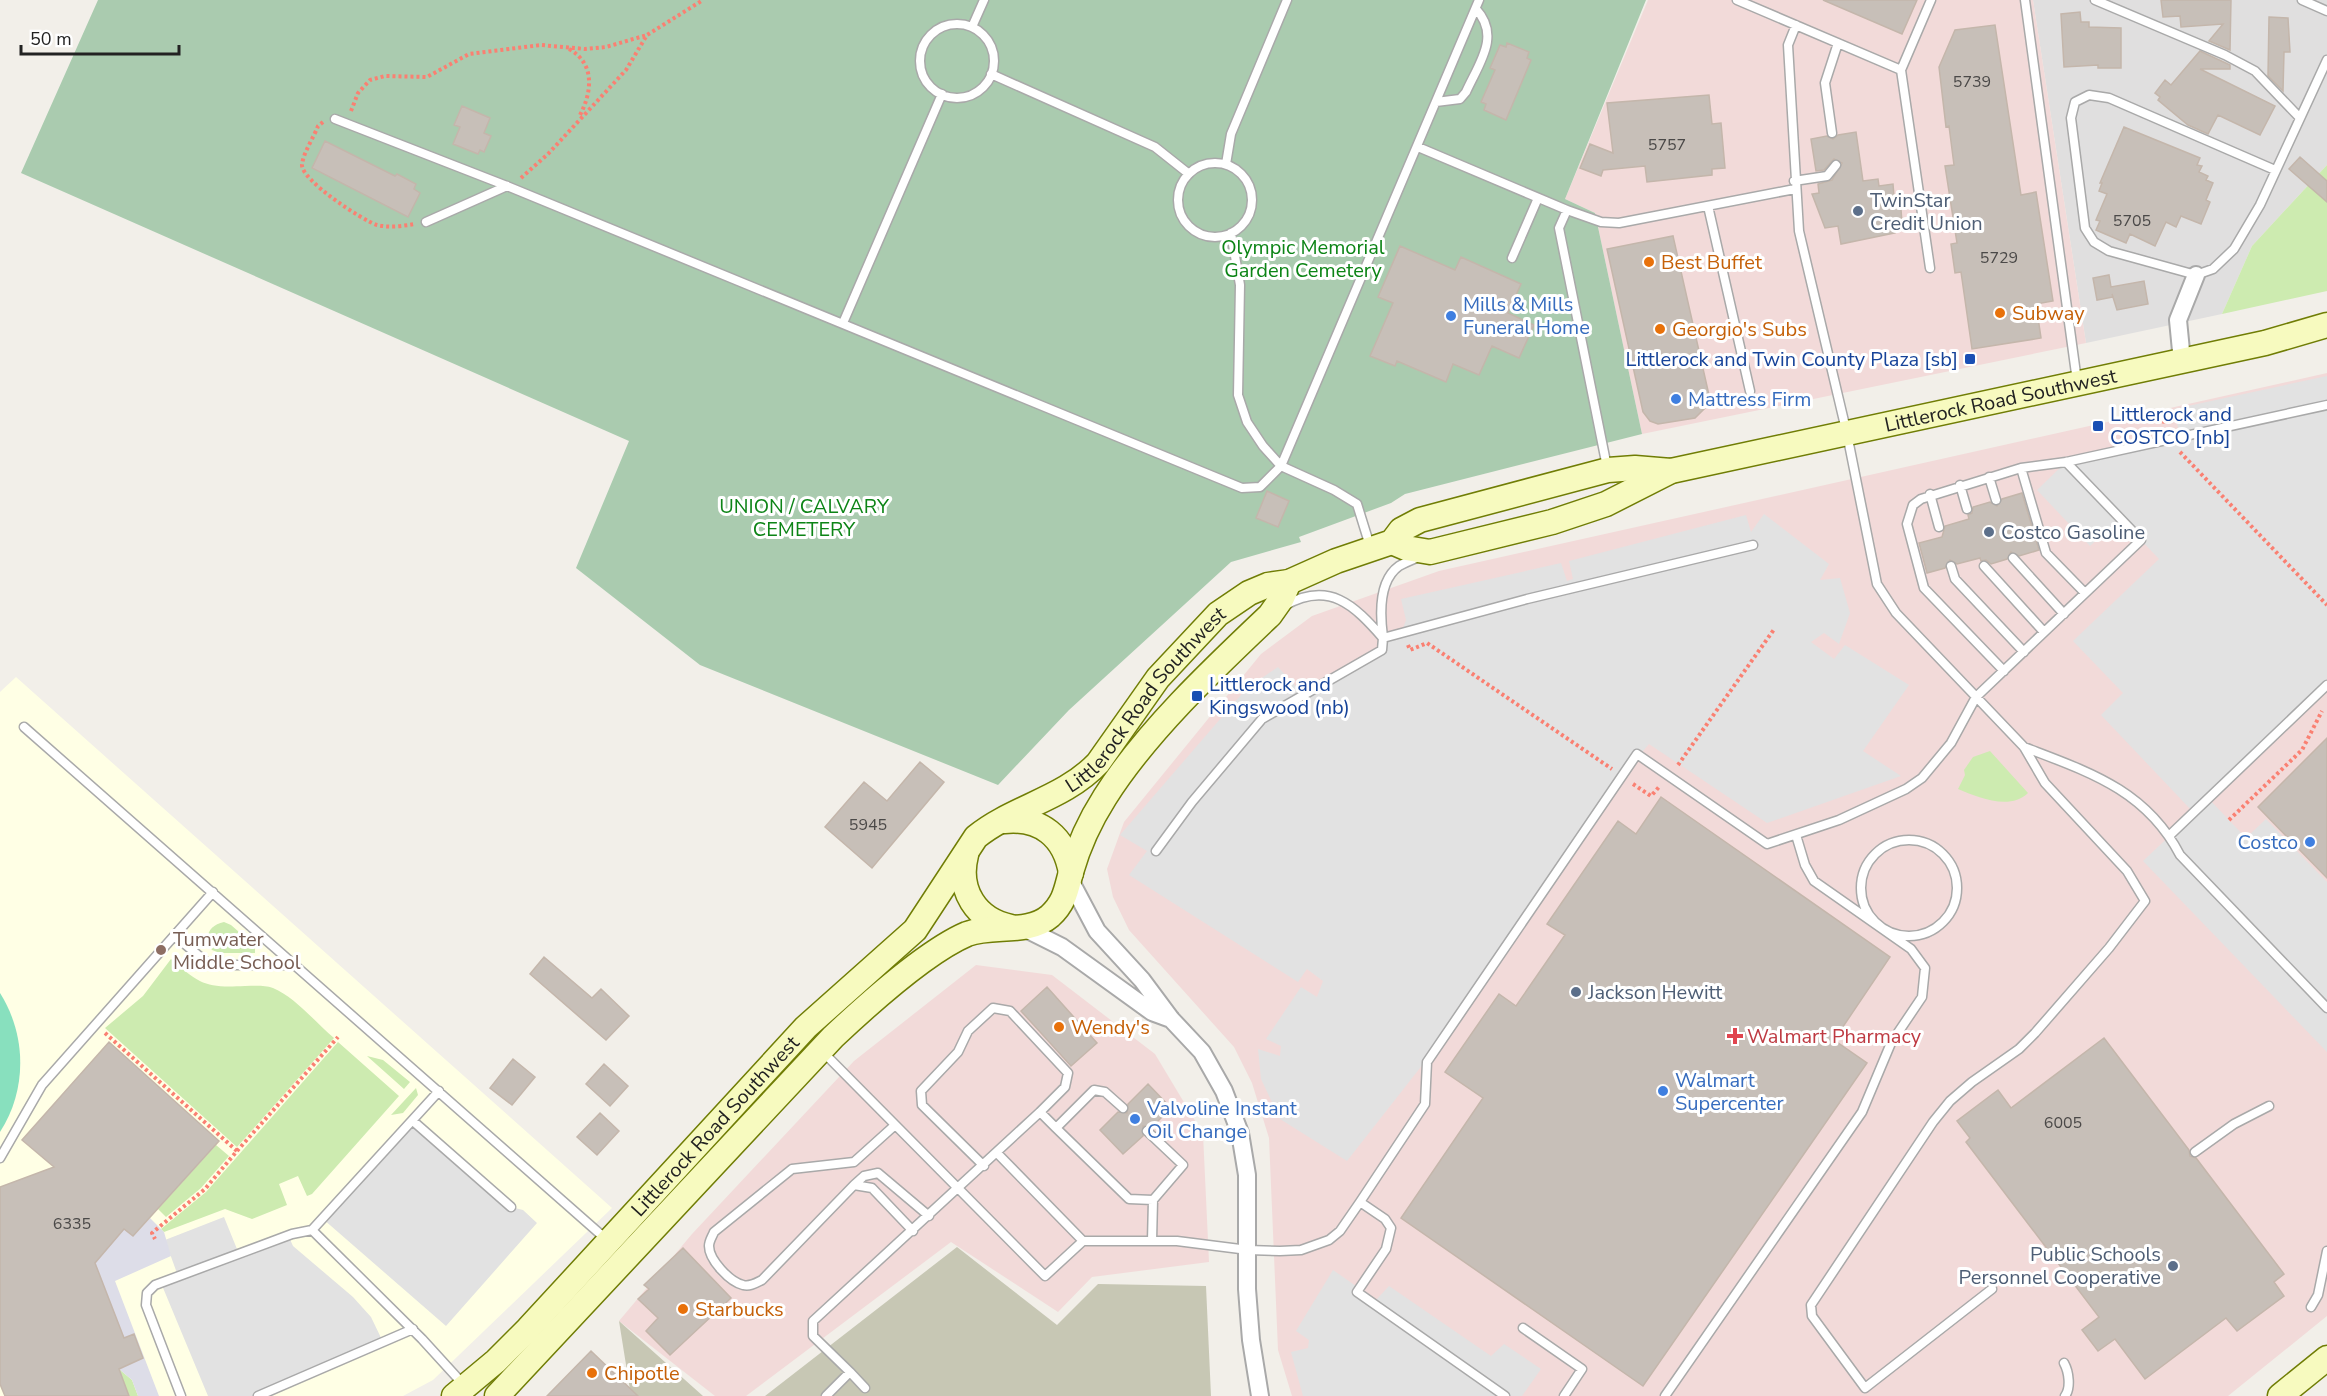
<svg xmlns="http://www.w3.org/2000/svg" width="2327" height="1396" viewBox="0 0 2327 1396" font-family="'Nunito Sans',sans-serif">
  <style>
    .residential { fill: #e0dfdf }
    .commercial { fill: #f2dad9 }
    .education { fill: #ffffe5 }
    .construction { fill: #c7c7b4 }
    .grass { fill: #cdebb0 }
    .cemetery { fill: #aacbaf }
    .pitch { fill: #88e0be }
    .parking { fill: #e2e2e2 }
    .plaza { fill: #dddde8 }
    .building { fill: #c7bfb8; stroke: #c4b6ab; stroke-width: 1.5 }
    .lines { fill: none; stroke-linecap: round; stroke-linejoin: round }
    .lane-casing { stroke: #a9a9a9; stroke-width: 11 }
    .street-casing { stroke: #a9a9a9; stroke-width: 20 }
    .secondary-casing { stroke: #707d05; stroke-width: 27 }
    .path { stroke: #fa8072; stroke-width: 4; stroke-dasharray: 3 3; stroke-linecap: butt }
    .lane { stroke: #fff; stroke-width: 8 }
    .street { stroke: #fff; stroke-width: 16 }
    .secondary { stroke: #f7fabf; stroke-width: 24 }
    .service-dot { fill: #5c6f8a; stroke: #fff; stroke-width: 2 }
    .food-dot { fill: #e8710a; stroke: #fff; stroke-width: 2 }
    .shop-dot { fill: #3f7fe0; stroke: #fff; stroke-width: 2 }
    .transit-dot { fill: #1a4fb4; stroke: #fff; stroke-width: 2 }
    .education-dot { fill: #8d6e63; stroke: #fff; stroke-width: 2 }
    .health-dot { fill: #e0444e; stroke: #fff; stroke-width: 2 }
    .labels { text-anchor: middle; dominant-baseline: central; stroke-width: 6; stroke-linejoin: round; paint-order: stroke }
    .number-label { font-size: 16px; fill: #4b4948 }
    .service-label { font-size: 20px; fill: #4e5e75; stroke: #fff; text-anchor: start }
    .park-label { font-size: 20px; fill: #0c8416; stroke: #fff }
    .food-label { font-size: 20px; fill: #c56008; stroke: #fff; text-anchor: start }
    .shop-label { font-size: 20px; fill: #366cbe; stroke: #fff; text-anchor: start }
    .transit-label { font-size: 20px; fill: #164399; stroke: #fff; text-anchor: start }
    .street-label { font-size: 20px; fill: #222; stroke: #fff }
    .education-label { font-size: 20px; fill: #785e54; stroke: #fff; text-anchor: start }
    .health-label { font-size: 20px; fill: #be3a42; stroke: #fff; text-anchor: start }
  </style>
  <rect width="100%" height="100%" fill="#f2efe9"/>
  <!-- residential -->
  <path class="residential" d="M2033,0H2327V165L2252,246L2222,314L2086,343Z"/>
  <!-- commercial -->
  <path class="commercial" d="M1648,0H2033L2086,343L1642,434L1595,213L1565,199Z
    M2327,373V1316L2228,1396H1292L1278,1350L1269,1138L1252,1083L1234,1047L1129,930L1113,897L1107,869L1124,822L1261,654L1312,616L1439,571Z
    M976,965L1052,975L1155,1054L1203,1134L1209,1262L1092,1277L1058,1312L951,1242L746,1396H715L619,1321L692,1234L854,1061Z"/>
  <!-- education -->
  <path class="education" d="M16,677L612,1208L433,1380L403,1396H0V692Z"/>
  <!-- construction -->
  <path class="construction" d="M957,1247L1057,1325L1098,1284L1206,1286L1211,1396H765Z
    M619,1321L703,1396H631Z"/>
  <!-- grass -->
  <path class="grass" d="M2327,165V291L2222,314L2252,246Z
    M1990,751L2028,793C2010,811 1977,797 1958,789L1965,775L1964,770L1973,757Z
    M224,922L231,925L255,946V953H220L212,950C203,937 209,925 224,922Z
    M171,959C200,985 207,988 245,986C255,986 264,985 273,988C295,997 315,1022 334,1038L237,1147L105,1028L143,996Z
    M338,1042L399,1096L312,1194L307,1196L298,1176L279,1184L287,1205L252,1219L225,1209L164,1232L161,1229L206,1192Z
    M367,1056L383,1060L410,1082L404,1089Z
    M416,1088L418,1095L403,1113L391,1115Z
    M216,1145L229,1156L201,1188L166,1217L158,1209Z
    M119,1369L132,1380L138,1396H129Z"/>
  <!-- cemetery -->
  <path class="cemetery" d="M98,0H1646L1565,199L1595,213L1642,434L1405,494L1391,503L1299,537L1301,542L1231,562L1069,710L998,785L700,665L576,568L629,441L21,173Z"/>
  <!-- pitch -->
  <path class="pitch" d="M0,993C27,1036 27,1090 0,1132Z"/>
  <!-- parking -->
  <path class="parking" d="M2327,376V686L2209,799L2246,838L2266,819L2327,882V1052L2143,861L2194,813L2101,715L2123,693L2073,641L2159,559L2120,518L2090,546L2037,490L2066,462L2180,437L2174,409Z
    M1764,514L1829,564L1820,580L1840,578L1850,613L1839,644L1824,633L1811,642L1834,659L1845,645L1909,685L1863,751L1901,776L1767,823L1649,744L1622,776L1438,1045L1347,1161L1280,1119L1261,1079L1258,1049L1280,1056L1281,1046L1266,1039L1301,987L1317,997L1323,981L1307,969L1298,982L1129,875L1147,851L1120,835L1247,688L1278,667L1304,695L1402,631L1406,620L1401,599L1561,563L1567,581L1573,579L1569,561L1746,515L1751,532Z
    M413,1121L511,1207L523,1210L537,1223L446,1326L323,1219Z
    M224,1217L239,1254L288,1235L293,1246L353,1297L371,1317L383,1342L257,1396H208L161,1283L178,1276L165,1240Z
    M1333,1270L1376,1300L1389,1286L1491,1356L1504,1344L1541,1369L1522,1396H1303L1291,1352L1308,1348L1309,1340L1296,1331Z"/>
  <!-- plaza -->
  <path class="plaza" d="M150,1218L164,1232L171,1256L115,1281L159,1396H138L132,1380L119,1369L143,1358L134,1334L124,1338L85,1240L107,1248L124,1229L133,1236Z"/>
  <!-- building -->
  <path class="building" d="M1823,0H1917L1902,34Z
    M2161,0H2231L2230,50L2209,41L2223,24L2181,27L2180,16L2163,17Z
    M2080,12L2081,22H2089V27L2121,28V68H2098V65L2064,67L2061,14Z
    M2269,17L2288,18L2290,52H2284L2283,91L2268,76Z
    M1995,25L2021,195L2036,192L2053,301L2036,304L2041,338L1972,349L1961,272L1955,273L1951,244L1957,243L1945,166L1954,165L1949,126L1946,127L1939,67L1955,30Z
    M1507,43L1529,52L1527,58L1531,60L1506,120L1484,110L1486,104L1481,102L1495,70L1490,68L1500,45L1506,47Z
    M2200,51L2230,65V69H2200L2275,106L2260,135L2218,115L2208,134L2188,125L2158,100L2160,97L2155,93L2165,80L2171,85Z
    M1709,95L1712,124L1721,123L1725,168L1712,169V175L1647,182L1645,166L1603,170L1601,176L1580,168L1590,144L1613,153L1607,103Z
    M462,106L490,118L484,133L491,136L484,152L480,150L478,154L453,144L460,127L454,125Z
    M2124,127L2200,158L2197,165L2202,166L2199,172L2208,176L2206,180L2213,183L2206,200L2210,202L2201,224L2181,216L2176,227L2166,222L2155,246L2130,234L2126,243L2096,230L2100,221L2096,220L2107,194L2099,191L2102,183H2100Z
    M1856,132L1863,181L1878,179L1879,186L1893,184L1894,196H1900L1902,223H1894L1895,233L1841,244L1838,226L1825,228L1812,194L1819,193L1818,184L1832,180L1842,163L1834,159L1824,170L1816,171L1811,139L1827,136L1833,139L1838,135Z
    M325,141L395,176L397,174L416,184L414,189L420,193L408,217L312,168Z
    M2300,157L2327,181V202L2289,169Z
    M1673,236L1709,395L1706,407L1695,418L1658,424L1650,421L1643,412L1607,249Z
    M1400,246L1455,270L1461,257L1521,284L1508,313L1534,325L1519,358L1492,346L1479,375L1453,364L1446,382L1397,361L1395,366L1370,356L1393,303L1378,297Z
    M2109,275L2111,287L2144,281L2148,304L2117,310L2112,294L2113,297L2097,300L2093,278Z
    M1267,491L1289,501L1278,527L1256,518Z
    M2022,493L2039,550L2019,556L2011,552L2007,559L1991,564L1986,560L1981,561L1980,558L1957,564L1950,560L1945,568L1927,573L1919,543L1942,537L1945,526L1969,519L1968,515L1972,513L1973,507L1990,502L1997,506L2002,499Z
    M2327,738V878L2258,807Z
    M920,762L944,782L872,868L825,827L864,782L887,801Z
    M1661,797L1890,957L1834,1040L1867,1063L1643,1386L1401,1218L1483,1098L1445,1072L1499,994L1516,1006L1565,935L1547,924L1618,821L1636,834Z
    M544,957L592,998L601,989L629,1016L606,1040L530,974Z
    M1047,987L1097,1043L1071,1066L1021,1011Z
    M2104,1038L2189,1150L2190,1156L2196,1158L2284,1274L2274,1282L2284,1296L2237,1331L2226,1318L2145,1379L2115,1339L2098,1351L2082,1330L2099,1317L1966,1142L1970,1138L1957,1121L1998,1090L2011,1108Z
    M109,1042L219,1141L133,1236L124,1229L95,1263L124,1338L134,1334L143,1358L119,1369L129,1396H5L0,1384V1187L54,1167L22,1140Z
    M513,1059L535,1077L512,1105L490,1088Z
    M604,1064L628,1086L610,1106L586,1084Z
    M1148,1084L1171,1108L1152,1127L1143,1126V1136L1123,1154L1100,1130L1118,1112L1127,1113L1128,1104Z
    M600,1113L619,1131L597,1155L577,1137Z
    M683,1248L731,1298L670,1355L646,1331L658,1318L638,1299L649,1289L644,1285Z
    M591,1351L638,1396H547Z"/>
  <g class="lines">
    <!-- lane casing -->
    <g class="lane-casing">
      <path id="lane" d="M1737,0L1901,70L1930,268
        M2025,0L2077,381
        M2095,0L2225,55L2255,71L2300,118
        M2302,0L2327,11
        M920 61a37 37 0 1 1 74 0a37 37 0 1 1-74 0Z
        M1796,25L1788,45L1799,231L1847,434L1877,584L1896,613L2024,747L2045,783L2127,871L2145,901L2109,948L2035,1033L2019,1049L1972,1082L1950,1101L1933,1122L1811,1305L1812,1316L1865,1388L1992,1289
        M972,27L984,0
        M1901,70L1931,0
        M991,74L1155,147L1189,174
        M1436,102L1460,99L1466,92C1479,63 1501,36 1476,9
        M335,119L507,186L1242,488L1260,487L1281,466L1334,490L1357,504L1370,546
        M1832,133L1825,83L1838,43
        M1418,147L1567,210L1601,222L1619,223L1795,189
        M1178 200a37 37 0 1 1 74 0a37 37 0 1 1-74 0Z
        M1226,164L1231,134L1287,0
        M2275,170L2109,98L2089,95L2075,102L2071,118L2085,228L2094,242L2109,251L2196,275L2213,269L2234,249L2260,205L2327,60
        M1794,181L1827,176L1836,165
        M1708,206L1750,391
        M1567,210L1559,228L1607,467
        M426,222L507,186
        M1231,233L1240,285L1238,395L1247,422L1263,446L1281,466L1479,0
        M1512,258L1538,198
        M843,323L942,94
        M2021,468L2046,553L2085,593
        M1989,477L1996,500
        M1960,485L1967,509
        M1930,494L1939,527
        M2013,558L2064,614
        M1951,566L1955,579L2024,652
        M1984,566L2044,632
        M1284,606C1329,580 1354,605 1383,638
        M1383,637C1380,615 1378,581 1399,566C1406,562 1414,559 1421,556
        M2004,671L1924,588L1907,524L1913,505L1921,499L2021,468L2066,462L2327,405
        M24,727L607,1240
        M2024,747C2089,772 2146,790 2180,855L2327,1008
        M2170,835L2327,685
        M1861 888a48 48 0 1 1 96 0a48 48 0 1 1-96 0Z
        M1156,851L1192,802L1262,719L1382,650L1383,638L1527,599L1753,545
        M175,936L210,965H295
        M822,1051L1045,1276L1083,1241H1177L1248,1250L1280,1251L1301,1250L1329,1240L1340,1231L1360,1202L1425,1104L1427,1062L1637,754L1767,844L1839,820L1906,789L1922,778L1951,743L1976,697L2141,540L2066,462
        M1123,1108L1105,1092L1094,1090L1056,1128L1129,1199L1153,1200L1183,1165L1147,1131
        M1040,1112L1056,1128
        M413,1121L511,1207
        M894,1126L854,1162L792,1169L714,1232C712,1237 709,1241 709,1246C709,1260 730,1282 743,1285C750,1287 756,1283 762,1280L854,1185L872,1188L913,1231
        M2195,1152L2234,1124L2269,1106
        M997,1153L1083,1241
        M0,1158L42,1085L213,892
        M854,1185L864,1176L878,1173L929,1216
        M1360,1202L1385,1219L1391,1228L1386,1249L1357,1292L1505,1396
        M312,1230L422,1339L463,1384
        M1152,1241L1153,1200
        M2311,1307L2318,1295L2327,1251
        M1523,1328L1582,1369L1564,1396
        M2064,1363C2069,1372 2071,1388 2065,1396
        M850,1372L865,1388
        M181,1396L146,1305L147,1293L155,1285L292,1234L312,1230L439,1091
        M258,1396L413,1329
        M826,1396L850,1372L813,1336V1321L1040,1112L1065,1087L1068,1073L1010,1011L993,1008L968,1031L958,1052L921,1091L922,1105L984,1166
        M1665,1396L1862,1112L1891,1043L1922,997L1925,968L1911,949L1814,881L1805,865L1796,835"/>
    </g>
    <!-- street casing -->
    <g class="street-casing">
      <path id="street" d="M2182,361L2178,320L2196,275
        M1070,880L1097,931L1142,980L1171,1019L1202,1052L1224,1091L1240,1133L1247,1175V1289L1251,1340L1260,1396
        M1022,927L1062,947L1152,1012L1171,1019"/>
    </g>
    <!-- secondary casing -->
    <g class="secondary-casing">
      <g id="secondary">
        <path id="s1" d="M1392,542L1406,548L1430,552L1552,522L1606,504L1671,471L2265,343L2327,325"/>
        <path d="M1004,821C1041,817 1065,837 1071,873"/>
        <path d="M966,855C957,890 976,920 1011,927"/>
        <path id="s2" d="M454,1396L496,1361L528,1329L806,1027L915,930L976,837C1013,807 1064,799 1098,763L1158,678L1218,614L1249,593L1268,585L1289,582L1336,561L1392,542L1401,530L1420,520L1608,470L1635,468L1671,471"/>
        <path d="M497,1396L833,1037C867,1005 925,952 967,934C993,924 1028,935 1050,916C1065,902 1066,890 1071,872C1078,847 1091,819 1105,797C1146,732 1214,668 1270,615L1282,598L1289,582"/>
        <path d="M2280,1396L2327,1358"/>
      </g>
    </g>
    <!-- path -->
    <path class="path" d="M569,49C596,64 592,93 579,117
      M351,111L358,93L370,80L385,76L427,77L469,54L541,45L585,49L606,47L647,35
      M323,122L318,126C314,137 303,153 302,165C302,181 362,220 377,225C389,228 403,226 415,224
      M521,178L548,154L626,70L647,35L703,0
      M2140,415L2145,420L2163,416L2165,426
      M2180,452L2327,605
      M1408,645L1410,650L1427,643L1612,769
      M1678,765L1775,628
      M1633,784L1651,796L1659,787
      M2229,820L2302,750L2322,711
      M105,1033L237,1151L205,1189L152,1233L155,1239
      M237,1151L338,1037"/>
    <!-- lane -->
    <use href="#lane" class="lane"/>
    <!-- street -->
    <use href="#street" class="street"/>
    <!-- secondary -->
    <use href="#secondary" class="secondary"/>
  </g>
  <!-- markers -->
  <g class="service-dot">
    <circle cx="1858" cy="211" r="6"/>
    <circle cx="1989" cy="532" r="6"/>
    <circle cx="1576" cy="992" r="6"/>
    <circle cx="2173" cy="1266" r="6"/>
  </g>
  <g class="food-dot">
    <circle cx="1649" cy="262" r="6"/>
    <circle cx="2000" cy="313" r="6"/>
    <circle cx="1660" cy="329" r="6"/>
    <circle cx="1059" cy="1027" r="6"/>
    <circle cx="683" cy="1309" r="6"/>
    <circle cx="592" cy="1373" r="6"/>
  </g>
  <g class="shop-dot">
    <circle cx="1451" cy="316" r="6"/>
    <circle cx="1676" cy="399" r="6"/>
    <circle cx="2310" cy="842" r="6"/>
    <circle cx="1663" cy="1091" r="6"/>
    <circle cx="1135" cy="1119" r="6"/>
  </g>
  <g class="transit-dot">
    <rect x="1964" y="353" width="12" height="12" rx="3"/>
    <rect x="2092" y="420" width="12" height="12" rx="3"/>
    <rect x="1191" y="690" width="12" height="12" rx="3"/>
  </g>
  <circle class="education-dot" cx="161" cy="950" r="6"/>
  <path class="health-dot" d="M1732 1027h6v6h6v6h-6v6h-6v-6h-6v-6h6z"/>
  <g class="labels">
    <!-- number labels -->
    <g class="number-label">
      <text x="1972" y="82">5739</text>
      <text x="1667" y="145">5757</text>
      <text x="2132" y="221">5705</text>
      <text x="1999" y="258">5729</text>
      <text x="868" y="825">5945</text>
      <text x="2063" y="1123">6005</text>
      <text x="72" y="1224">6335</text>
    </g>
    <!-- service labels -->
    <g class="service-label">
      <text x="1870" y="200">TwinStar<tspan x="1870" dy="23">Credit Union</tspan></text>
      <text x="2001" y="532">Costco Gasoline</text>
      <text x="1588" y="992">Jackson Hewitt</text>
      <text x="2161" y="1254" text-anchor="end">Public Schools<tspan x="2161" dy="23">Personnel Cooperative</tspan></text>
    </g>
    <!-- park labels -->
    <g class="park-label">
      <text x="1303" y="247">Olympic Memorial<tspan x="1303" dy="23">Garden Cemetery</tspan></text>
      <text x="804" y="506">UNION / CALVARY<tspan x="804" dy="23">CEMETERY</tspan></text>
    </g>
    <!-- food labels -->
    <g class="food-label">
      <text x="1661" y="262">Best Buffet</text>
      <text x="2012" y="313">Subway</text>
      <text x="1672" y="329">Georgio's Subs</text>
      <text x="1071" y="1027">Wendy's</text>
      <text x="695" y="1309">Starbucks</text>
      <text x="604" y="1373">Chipotle</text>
    </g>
    <!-- shop labels -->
    <g class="shop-label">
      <text x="1463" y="304">Mills &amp; Mills<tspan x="1463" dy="23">Funeral Home</tspan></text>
      <text x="1688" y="399">Mattress Firm</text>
      <text x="2298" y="842" text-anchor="end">Costco</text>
      <text x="1675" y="1080">Walmart<tspan x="1675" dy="23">Supercenter</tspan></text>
      <text x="1147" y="1108">Valvoline Instant<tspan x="1147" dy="23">Oil Change</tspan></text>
    </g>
    <!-- transit labels -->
    <g class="transit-label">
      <text x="1958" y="359" text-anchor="end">Littlerock and Twin County Plaza [sb]</text>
      <text x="2110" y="414">Littlerock and<tspan x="2110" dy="23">COSTCO [nb]</tspan></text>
      <text x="1209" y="684">Littlerock and<tspan x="1209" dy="23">Kingswood (nb)</tspan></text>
    </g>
    <!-- street labels -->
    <g class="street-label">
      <text stroke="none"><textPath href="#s1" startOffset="632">Littlerock Road Southwest</textPath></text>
      <text stroke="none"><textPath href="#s2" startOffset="990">Littlerock Road Southwest</textPath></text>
      <text stroke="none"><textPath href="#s2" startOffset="376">Littlerock Road Southwest</textPath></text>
    </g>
    <!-- education labels -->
    <g class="education-label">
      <text x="173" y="939">Tumwater<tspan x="173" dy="23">Middle School</tspan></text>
    </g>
    <!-- health labels -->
    <g class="health-label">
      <text x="1747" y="1036">Walmart Pharmacy</text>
    </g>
  </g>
  <!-- scale -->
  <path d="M21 45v9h158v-9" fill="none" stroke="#222222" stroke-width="3"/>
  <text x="30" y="45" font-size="18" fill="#222222" stroke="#ffffff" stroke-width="4.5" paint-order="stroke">50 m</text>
</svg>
